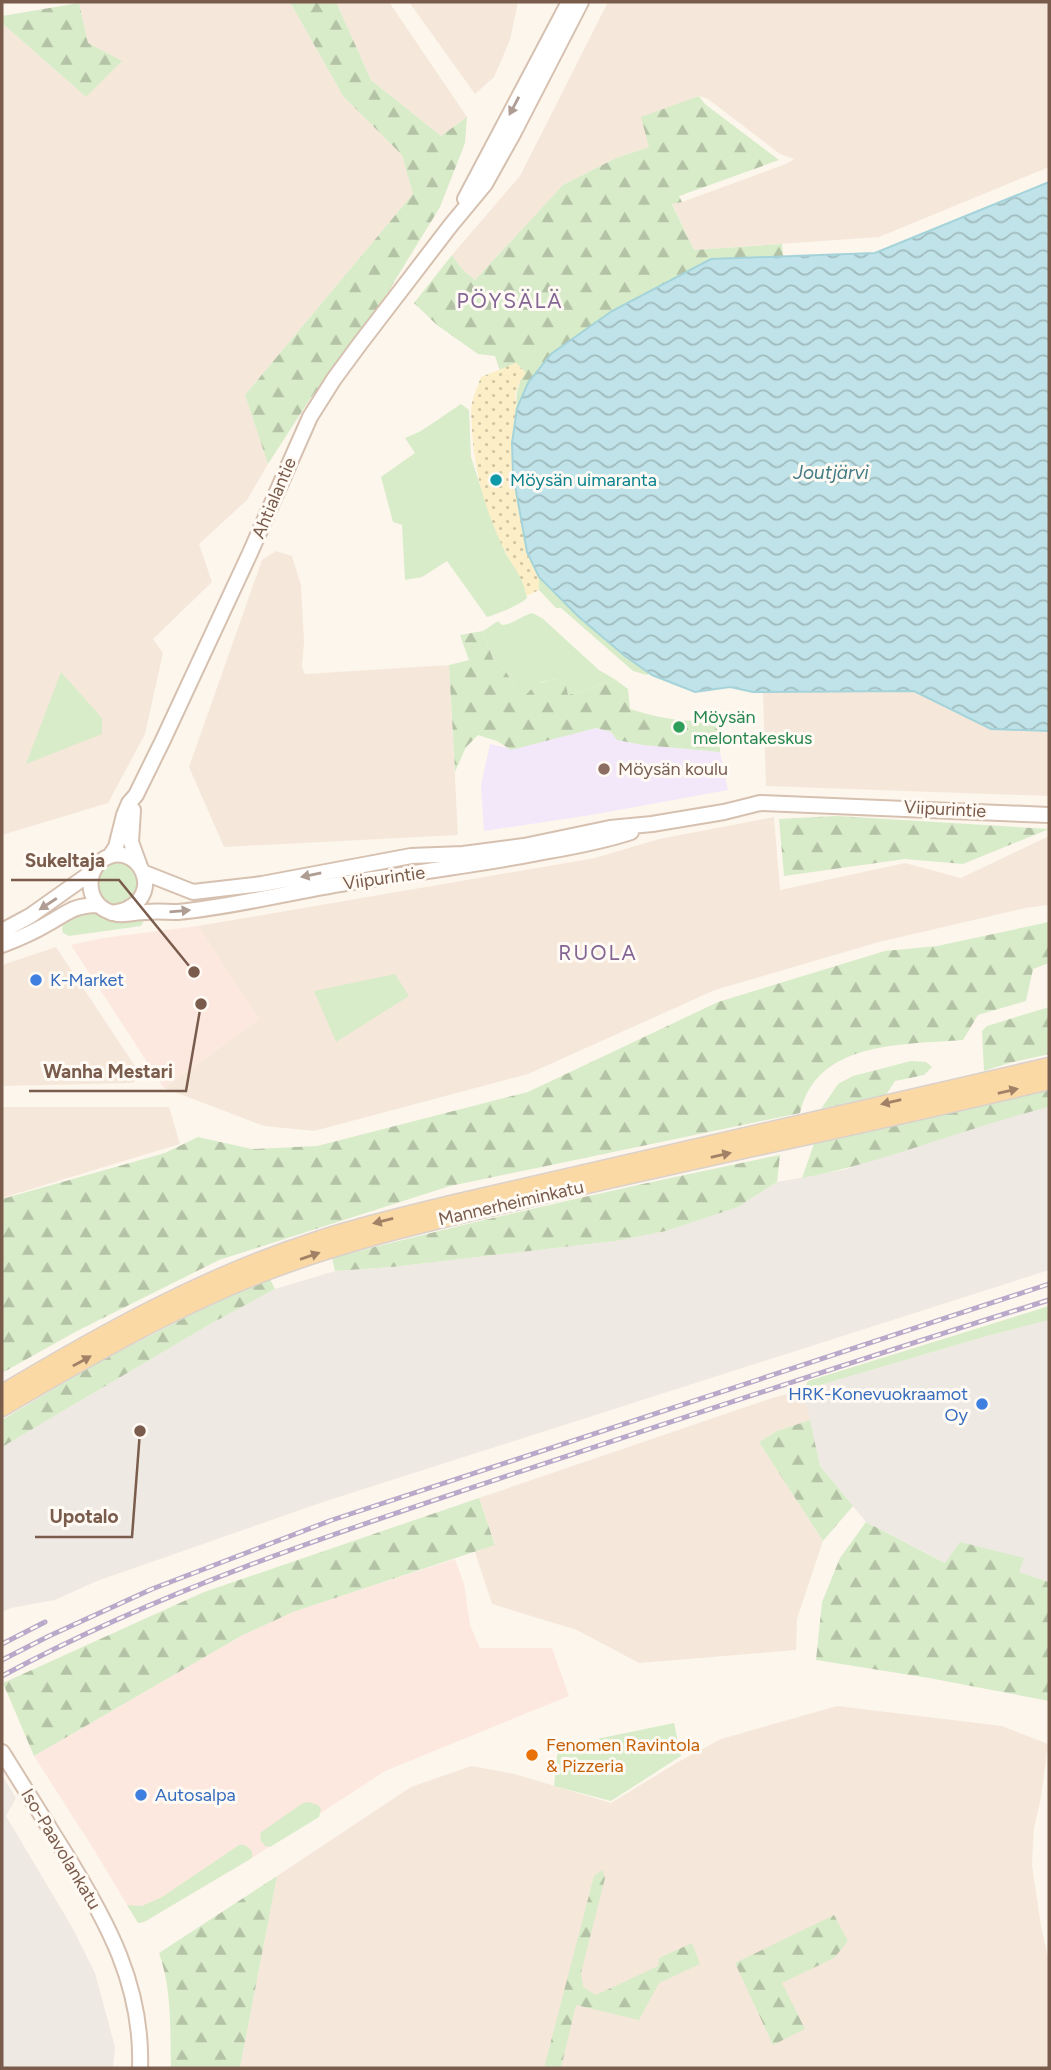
<svg xmlns="http://www.w3.org/2000/svg" width="1051" height="2070" viewBox="0 0 1051 2070" font-family="Figtree,sans-serif">
  <style>
    .residential { fill: #f5e8da }
    .commercial { fill: #fde8e0 }
    .industrial { fill: #efe9e4 }
    .education { fill: #f3e8fa }
    .green { fill: #d8ecc9 }
    .forest { fill: url(#forest-firs) }
    .sand { fill: url(#sand-dots) }
    .water { fill: url(#water-waves); stroke: #a5d3da; stroke-width: 2 }
    .lines { fill: none; stroke-linecap: round; stroke-linejoin: round }
    .secondary-casing { stroke: #d6c0b0; stroke-width: 18 }
    .primary-casing { stroke: #dad1cd; stroke-width: 19 }
    .secondary { stroke: #fff; stroke-width: 14 }
    .primary { stroke: #fbd9a5; stroke-width: 16 }
    .rail-casing { stroke: #b9a8c9; stroke-width: 5 }
    .rail { stroke: #fffaf3; stroke-width: 2.5; stroke-dasharray: 8; stroke-linecap: butt }
    .oneway { fill: #af9d94 }
    .oneway2 { fill: #a18267 }
    .culture-dot { fill: #0f9aa8; stroke: #fffaf3; stroke-width: 2.5 }
    .leisure-dot { fill: #2e9e5b; stroke: #fffaf3; stroke-width: 2.5 }
    .education-dot { fill: #8d6e63; stroke: #fffaf3; stroke-width: 2.5 }
    .shop-dot { fill: #3f7fe0; stroke: #fffaf3; stroke-width: 2.5 }
    .food-dot { fill: #e8710a; stroke: #fffaf3; stroke-width: 2.5 }
    .labels { text-anchor: middle; dominant-baseline: central; stroke-width: 6; stroke-linejoin: round; paint-order: stroke }
    .culture-label { font-size: 18px; fill: #0d838f; stroke: #fffaf3; text-anchor: start }
    .street-label { font-size: 18px; fill: #7a5c4d; stroke: #fffaf3 }
    .leisure-label { font-size: 18px; fill: #27864d; stroke: #fffaf3; text-anchor: start }
    .education-label { font-size: 18px; fill: #785e54; stroke: #fffaf3; text-anchor: start }
    .shop-label { font-size: 18px; fill: #366cbe; stroke: #fffaf3; text-anchor: start }
    .food-label { font-size: 18px; fill: #c56008; stroke: #fffaf3; text-anchor: start }
    .water-label { font-size: 19px; font-style: italic; fill: #437c86; stroke: #fffaf3 }
    .quarter-label { font-size: 21px; letter-spacing: 2px; fill: #846695; stroke: #fffaf3 }
    .leader { fill: none; stroke: #7a5c4d; stroke-width: 2.5 }
    .callout-dot { fill: #7a5c4d; stroke: #fffaf3; stroke-width: 2.5 }
    .callout-label { font-size: 19px; text-anchor: middle; font-weight: bold; fill: #7a5c4d; stroke: #fffaf3; stroke-width: 6; stroke-linejoin: round; paint-order: stroke }
  </style>
  <defs>
    <pattern id="forest-firs" width="22" height="20" patternUnits="userSpaceOnUse" patternTransform="scale(1.75)"><rect width="22" height="20" fill="#d8ecc9"/><path d="M5 1l3.5 6h-7zM16 11l3.5 6h-7z" fill="#b4c2a5"/></pattern>
    <pattern id="sand-dots" width="8" height="8" patternUnits="userSpaceOnUse" patternTransform="scale(1.75)"><rect width="8" height="8" fill="#fcefc7"/><path d="M2 2h.1M6 6h.1" fill="none" stroke="#d1c5a4" stroke-width="1.8" stroke-linecap="round"/></pattern>
    <pattern id="water-waves" width="16" height="10" patternUnits="userSpaceOnUse" patternTransform="scale(1.75)"><rect width="16" height="10" fill="#bfe3e8"/><path d="M0 5q4-4 8 0t8 0" fill="none" stroke="#a0bbbe"/></pattern>
  </defs>
  <rect width="100%" height="100%" fill="#fdf6ec"/>
  <!-- residential -->
  <path class="residential" d="M83,2H290L343,96L402,155L413,194L245,395L268,464L247,500L199,544L212,582L153,639L163,653L145,734L108,803L2,835V23L86,97L88,43L79,3Z
    M336,2H389L467,117L441,136L371,80Z
    M409,2H518L510,40L494,77L475,94Z
    M608,2H1049V167L879,237L694,250L672,203L682,202L786,164L794,159L780,154L708,99L699,96L679,104L649,147L616,158L563,185L475,280L462,269L452,255L520,176Z
    M276,551L292,556L301,585L304,642L302,667L305,674L449,665L458,835L224,847L189,767L262,560Z
    M915,691L991,729L1049,731V796L766,786L763,692Z
    M774,817L780,890L905,863L961,878L1049,836V905L1025,908L879,942L715,990L528,1074L314,1131L264,1126L164,1088L259,1019L198,926L595,858L659,839Z
    M56,947L135,1066L138,1075L133,1083L2,1086V965Z
    M2,1107H169L180,1144L2,1198Z
    M803,1390L810,1420L777,1431L759,1442L823,1541L797,1619L796,1650L639,1663L577,1630L492,1604L475,1552L495,1544L479,1498L772,1398Z
    M837,1706L1002,1726L1048,1744L1041,1797L1034,1828L1032,1865L1041,1926L1049,1962V2068H240L277,1876L411,1787L471,1766L515,1774L611,1803L678,1762L721,1739Z"/>
  <!-- commercial -->
  <path class="commercial" d="M198,926L259,1019L164,1088L71,945L103,938Z
    M455,1559L464,1584L470,1625L480,1648H552L569,1696L385,1771L252,1858L144,1922L138,1923L96,1853L34,1756L241,1636L293,1612Z"/>
  <!-- industrial -->
  <path class="industrial" d="M1049,1107V1270L323,1502L97,1581L55,1600L11,1608L2,1612V1447L212,1323L275,1289L335,1271L392,1267L616,1241L666,1231L738,1207L777,1182L843,1170L1010,1116Z
    M1049,1320V1582L1018,1572L1023,1558L946,1563L866,1522L820,1466L803,1390L987,1336Z
    M2,1775L16,1798L6,1816L72,1927L95,1973L115,2047L113,2068H2Z"/>
  <!-- education -->
  <path class="education" d="M596,728L611,732L618,740L643,745L720,752L728,790L591,815L484,831L481,785L490,744L512,749Z"/>
  <!-- green -->
  <path class="green" d="M461,404L469,410L471,457L480,485L492,521L506,554L523,579L527,598C520,605 497,614 487,617L447,561L422,577L405,580L402,525L393,522L381,477L415,453L405,438L421,431Z
    M539,577C574,612 609,645 649,673L647,675L633,671L561,608H556L539,590Z
    M532,613L542,618L599,670L616,680L568,695L566,685L555,679L542,682L521,702L513,683L504,669L493,659L483,631L498,621L502,625C514,624 521,616 532,613Z
    M61,672L102,718V734L26,764Z
    M97 884a21 21 0 1 1 42 0a21 21 0 1 1-42 0Z
    M89,910C115,922 119,920 147,915L141,926L69,936L63,933L62,928L64,921Z
    M395,974L409,996L336,1042L314,991Z
    M1049,1306V1320L987,1336L803,1390L808,1381Z
    M674,1723L681,1756L611,1801L554,1786L558,1747Z
    M309,1802L318,1805L321,1809L319,1817L270,1847L265,1846L261,1841L260,1833L303,1803Z
    M239,1845C245,1844 248,1847 252,1851V1858L144,1922L138,1923L127,1905L142,1906L162,1897Z"/>
  <!-- forest -->
  <path class="forest" d="M290,2H336L371,80L441,136L467,117L465,143L440,207L380,305L310,399L268,464L245,395L413,194L402,155L343,96Z
    M79,3L88,43L122,61L86,97L2,23V16Z
    M699,96L705,104L779,160L679,196L682,202L672,204L694,250L782,244L783,256L711,259L612,311L551,354L529,383L517,408C515,393 518,385 525,372L516,363L500,371L495,356L478,354L437,325L414,303L452,255L462,269L475,280L563,185L616,158L649,147L641,117Z
    M483,631L493,659L504,669L513,683L521,701C532,687 537,683 555,679L566,685L568,695L616,680L628,689L630,709C662,719 687,723 720,720V752L643,745L617,740L611,732L596,728L511,750L497,741L478,735L466,747L455,772L449,665L469,660L460,635Z
    M837,816L1049,829L963,864L905,859L784,876L779,819Z
    M1049,922V963L1033,969L1026,1001L978,1015L963,1040C903,1045 817,1040 800,1113L450,1186L219,1260L77,1331L2,1373V1199L165,1153L198,1137L252,1149L317,1146L528,1092L718,1002L885,951L937,946Z
    M1049,1007V1054L1009,1063L984,1071L982,1031L987,1026Z
    M911,1061L926,1062L932,1067L924,1075L895,1081L886,1095L821,1109L838,1084L853,1076Z
    M1049,1090V1107C966,1127 887,1162 802,1178L814,1144Z
    M780,1155L777,1182L738,1207L666,1231L616,1241L392,1267L335,1271L332,1258C480,1219 630,1186 780,1155Z
    M270,1279L275,1289L212,1323L2,1447V1420L95,1364L198,1311Z
    M810,1420L820,1466L853,1506L823,1541L759,1442L777,1431Z
    M479,1498L495,1545L293,1612L241,1636L34,1756L3,1683L204,1592Z
    M866,1522L945,1563L960,1542L1024,1558L1019,1572L1049,1582V1701L929,1678L816,1660L822,1602L840,1558Z
    M602,1870L605,1878L581,1973L583,1987L596,1995L658,1966L659,1958L692,1943L700,1964L659,1983L639,2020L576,2005L561,2068H544L594,1876Z
    M277,1876L240,2068H171C170,2030 172,1989 159,1953Z
    M834,1915L848,1941L834,1958L782,1983L805,2029L773,2045L735,1963Z"/>
  <!-- sand -->
  <path class="sand" d="M516,363L526,373L519,383L515,395L517,408L512,444L527,552L539,577V590L527,596C522,576 515,570 506,553C486,514 474,472 472,429C472,421 470,411 472,403C474,394 478,385 481,377Z"/>
  <!-- water -->
  <path class="water" d="M1049,182V731L991,729L914,691L753,692L730,687L695,692L652,675L625,656L579,617L539,577L527,552L513,474L512,443L517,408L528,383L551,354L612,311L711,259L875,253Z"/>
  <g class="lines">
    <!-- secondary casing -->
    <g class="secondary-casing">
      <path id="secondary" d="M465,199L569,2
        M133,810L131,842L139,864
        M110,856L116,847L124,815L129,803L136,795L163,740L250,553L310,417L334,379L359,345L451,225L485,184L514,132L581,2
        M145,873L193,892L262,884L411,856L463,854L524,846L610,828L652,824L724,812L760,803L1049,815
        M112,913C117,912 123,911 127,909C163,892 139,846 110,856C84,865 84,903 110,912C123,917 133,912 146,912C156,911 167,912 178,912C232,907 286,893 340,884C409,873 479,865 549,851C577,846 604,841 631,832
        M2,931L30,916L92,872
        M2,945C18,939 34,932 49,923C69,912 72,906 97,905
        M2,1752C23,1786 44,1819 65,1853C107,1921 143,1986 140,2068"/>
    </g>
    <!-- primary casing -->
    <g class="primary-casing">
      <path id="primary" d="M2,1393C101,1334 203,1277 314,1241C361,1225 410,1214 459,1202L1049,1066
        M2,1408C85,1359 168,1311 258,1275C349,1239 445,1219 540,1196C710,1156 880,1122 1049,1081"/>
    </g>
    <!-- secondary -->
    <use href="#secondary" class="secondary"/>
    <!-- primary -->
    <use href="#primary" class="primary"/>
    <!-- rail casing -->
    <g class="rail-casing">
      <path id="rail" d="M2,1644L45,1622
        M2,1660L49,1636L152,1589L332,1520L1049,1284
        M2,1676C167,1587 344,1530 522,1471C697,1413 873,1355 1049,1300"/>
    </g>
    <!-- rail -->
    <use href="#rail" class="rail"/>
  </g>
  <!-- one-way arrows -->
  <defs><path id="oneway-solid" d="M-6-.8H1V-3.2L6.5 0L1 3.2V.8H-6Z" transform="scale(1.75)"/></defs>
  <g class="oneway">
    <use href="#oneway-solid" transform="translate(514 106) rotate(118)"/>
    <use href="#oneway-solid" transform="translate(311 875) rotate(169)"/>
    <use href="#oneway-solid" transform="translate(48 904) rotate(147)"/>
    <use href="#oneway-solid" transform="translate(180 911) rotate(-5)"/>
  </g>
  <g class="oneway2">
    <use href="#oneway-solid" transform="translate(1008 1091) rotate(-13)"/>
    <use href="#oneway-solid" transform="translate(891 1102) rotate(167)"/>
    <use href="#oneway-solid" transform="translate(721 1155) rotate(-13)"/>
    <use href="#oneway-solid" transform="translate(383 1221) rotate(166)"/>
    <use href="#oneway-solid" transform="translate(310 1256) rotate(-19)"/>
    <use href="#oneway-solid" transform="translate(82 1361) rotate(-29)"/>
  </g>
  <!-- markers -->
  <circle class="culture-dot" cx="496" cy="480" r="7"/>
  <circle class="leisure-dot" cx="679" cy="727" r="7"/>
  <circle class="education-dot" cx="604" cy="769" r="7"/>
  <g class="shop-dot">
    <circle cx="36" cy="980" r="7"/>
    <circle cx="982" cy="1404" r="7"/>
    <circle cx="141" cy="1795" r="7"/>
  </g>
  <circle class="food-dot" cx="532" cy="1755" r="7"/>
  <g class="labels">
    <!-- culture labels -->
    <g class="culture-label">
      <text x="510" y="480">Möysän uimaranta</text>
    </g>
    <!-- street labels -->
    <g class="street-label">
      <text transform="translate(274 498) rotate(-67)">Ahtialantie</text>
      <text transform="translate(945 809) rotate(3)">Viipurintie</text>
      <text transform="translate(384 878) rotate(-8)">Viipurintie</text>
      <text transform="translate(511 1203) rotate(-13)">Mannerheiminkatu</text>
      <text transform="translate(61 1849) rotate(59)">Iso-Paavolankatu</text>
    </g>
    <!-- leisure labels -->
    <g class="leisure-label">
      <text x="693" y="717">Möysän<tspan x="693" dy="21">melontakeskus</tspan></text>
    </g>
    <!-- education labels -->
    <g class="education-label">
      <text x="618" y="769">Möysän koulu</text>
    </g>
    <!-- shop labels -->
    <g class="shop-label">
      <text x="50" y="980">K-Market</text>
      <text x="968" y="1394" text-anchor="end">HRK-Konevuokraamot<tspan x="968" dy="21">Oy</tspan></text>
      <text x="155" y="1795">Autosalpa</text>
    </g>
    <!-- food labels -->
    <g class="food-label">
      <text x="546" y="1745">Fenomen Ravintola<tspan x="546" dy="21">&amp; Pizzeria</tspan></text>
    </g>
    <!-- water labels -->
    <g class="water-label">
      <text x="831" y="472">Joutjärvi</text>
    </g>
    <!-- quarter labels -->
    <g class="quarter-label">
      <text x="510" y="300">PÖYSÄLÄ</text>
      <text x="598" y="952">RUOLA</text>
    </g>
  </g>
  <!-- callouts -->
  <path class="leader" d="M194 972L119 880H11M201 1004L186 1091H29M140 1431L132 1537H35"/>
  <g class="callout-dot">
    <circle cx="194" cy="972" r="7"/>
    <circle cx="201" cy="1004" r="7"/>
    <circle cx="140" cy="1431" r="7"/>
  </g>
  <g class="callout-label">
    <text x="65" y="867">Sukeltaja</text>
    <text x="108" y="1078">Wanha Mestari</text>
    <text x="84" y="1523">Upotalo</text>
  </g>
  <!-- border -->
  <rect width="1051" height="2070" fill="none" stroke="#7a5c4d" stroke-width="7"/>
</svg>
